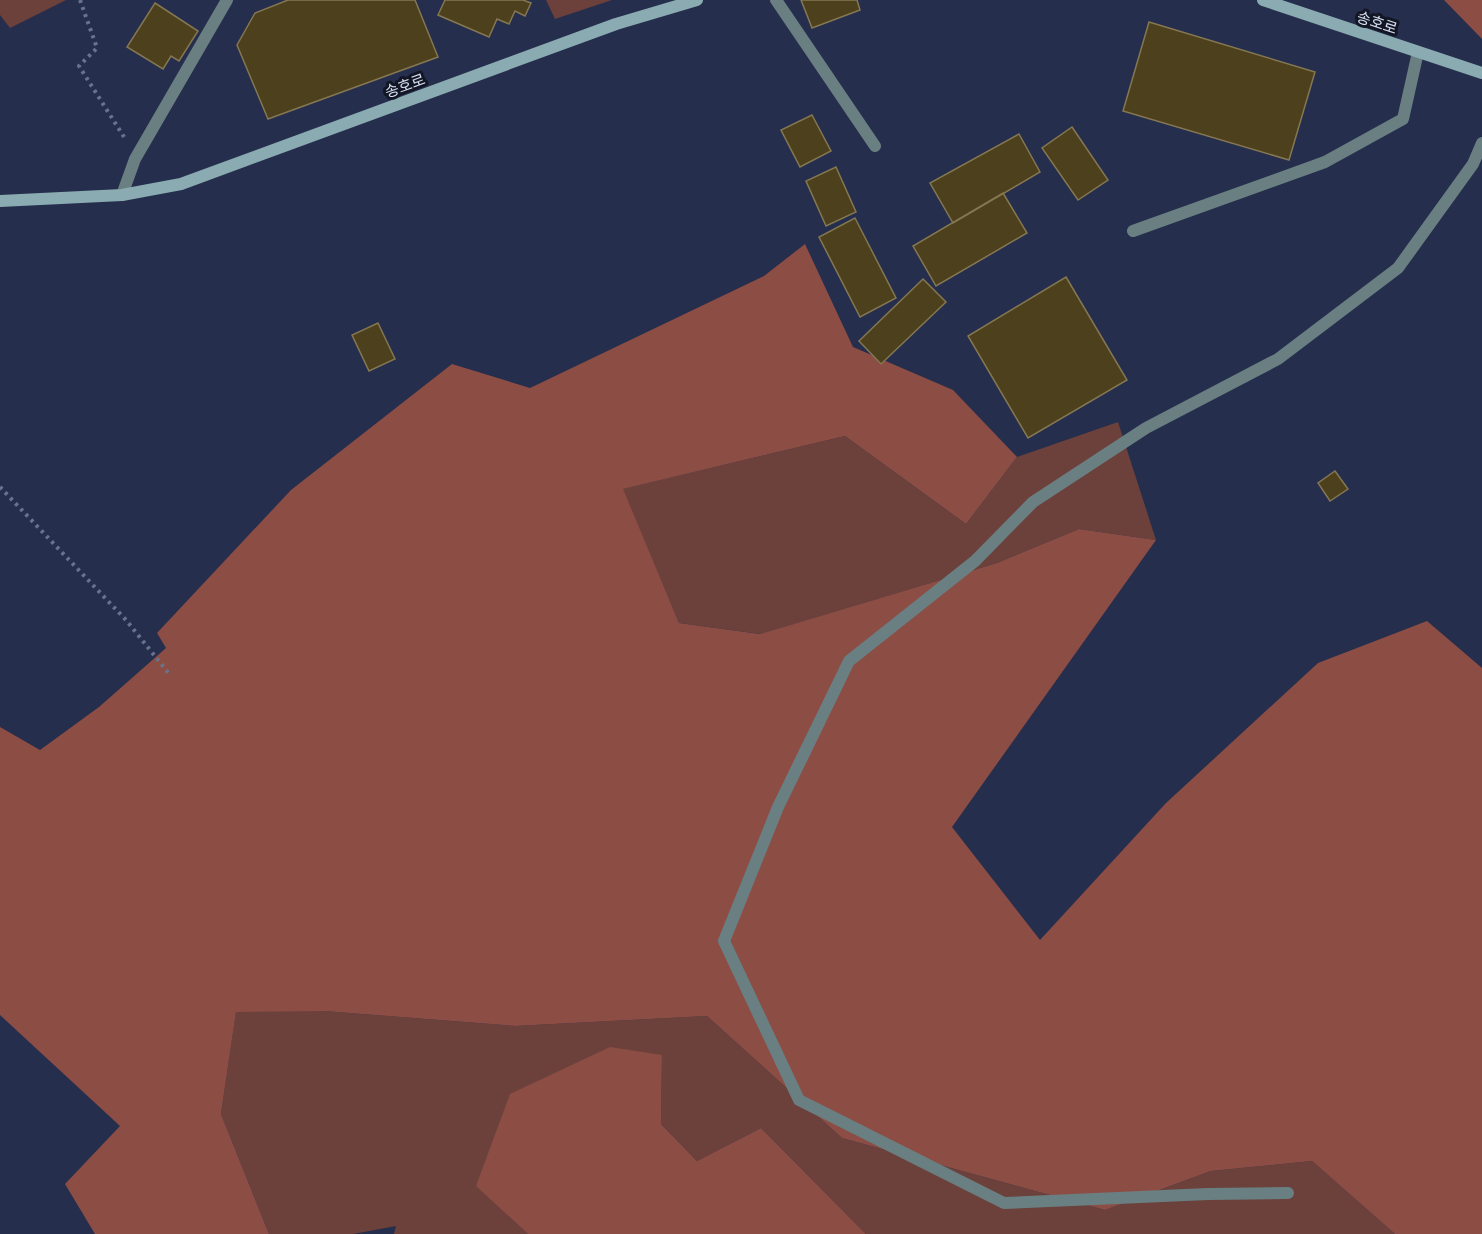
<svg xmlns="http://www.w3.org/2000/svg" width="1482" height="1234" viewBox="0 0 1482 1234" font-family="'DM Sans','Noto Sans KR',sans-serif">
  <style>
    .green { fill: #6c413b }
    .forest { fill: #8c4d44 }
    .building { fill: #4d401d; stroke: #857752; stroke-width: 1.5 }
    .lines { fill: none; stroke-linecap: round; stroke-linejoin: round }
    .path { stroke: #6a738d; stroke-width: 4; stroke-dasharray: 3 4.5; stroke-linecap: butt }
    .service { stroke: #6a7f82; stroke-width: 12 }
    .minor { stroke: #6a7f82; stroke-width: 12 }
    .secondary { stroke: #8aabb1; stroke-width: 12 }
    .labels { text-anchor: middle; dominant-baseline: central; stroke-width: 6; stroke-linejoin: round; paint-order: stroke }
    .street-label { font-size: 15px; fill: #d8e0f3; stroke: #131725 }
  </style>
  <rect width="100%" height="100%" fill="#252e4c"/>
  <!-- green -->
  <path class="green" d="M0,0H66L10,28L0,15Z
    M546,0H612L555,19Z
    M1118,422L1156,540L1079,529L997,563L761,634L679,623L622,489L845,436L966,524L1017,457Z
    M236,1011H324L515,1026L707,1016L842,1138L1105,1210L1211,1171L1312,1161L1395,1234H866L761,1128L697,1161L661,1124L662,1055L476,1185L528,1234H394L396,1226L353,1234H269L221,1114Z"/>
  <!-- forest -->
  <path class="forest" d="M1444,0H1482V39Z
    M805,244L853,347L953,390L1017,457L966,524L845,436L623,489L679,623L760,634L997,563L1079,529L1156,540L952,827L1040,940L1166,803L1318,663L1427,621L1482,668V1234H1395L1312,1161L1211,1171L1105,1210L842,1138L707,1016L515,1026L324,1011L236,1012L221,1114L269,1234H95L65,1184L120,1126L0,1015V727L40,750L99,707L166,648L157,633L291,490L452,364L530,388L764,276Z
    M610,1047L662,1055L661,1124L697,1161L761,1128L866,1234H528L476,1186L510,1094Z"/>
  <!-- building -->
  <path class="building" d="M288,0H415L438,57L268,119L237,45L255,13Z
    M445,0H523L531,3L525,16L515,11L509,24L497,19L489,37L438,15Z
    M801,0H857L860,10L812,28Z
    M155,3L198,31L179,61L171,56L163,69L127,47Z
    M1149,22L1315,72L1289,160L1123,111Z
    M812,115L831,151L800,167L781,130Z
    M1072,127L1108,180L1078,200L1042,148Z
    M1019,134L1040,172L953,223L930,183Z
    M836,167L856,212L826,226L806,181Z
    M1003,193L1027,233L936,286L913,246Z
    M855,218L896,298L860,317L819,237Z
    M1066,277L1127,380L1028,438L968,336Z
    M923,279L946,302L881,364L859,341Z
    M378,323L395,359L369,371L352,335Z
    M1335,471L1348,489L1330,501L1318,483Z"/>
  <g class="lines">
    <!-- path -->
    <path class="path" d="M80,0L97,48L79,66L124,137
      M0,487L126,620L170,675"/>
    <!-- service -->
    <path class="service" d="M776,0L875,146
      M1133,231L1325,162L1403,119L1418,52"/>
    <!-- minor -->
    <path class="minor" d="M122,195L135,159L227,0
      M1288,1193L1208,1194L1004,1203L799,1100L724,941L778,807L849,661L975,561L1033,502L1146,428L1278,359L1398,268L1473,164L1482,143"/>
    <!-- secondary -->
    <path class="secondary" d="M1263,0L1482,73
      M0,201L122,195L181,184L616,24L697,0"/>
  </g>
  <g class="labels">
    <!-- street labels -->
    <g class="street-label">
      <text transform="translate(1377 23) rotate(18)">송호로</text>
      <text transform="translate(405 86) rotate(-20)">송호로</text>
    </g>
  </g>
</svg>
